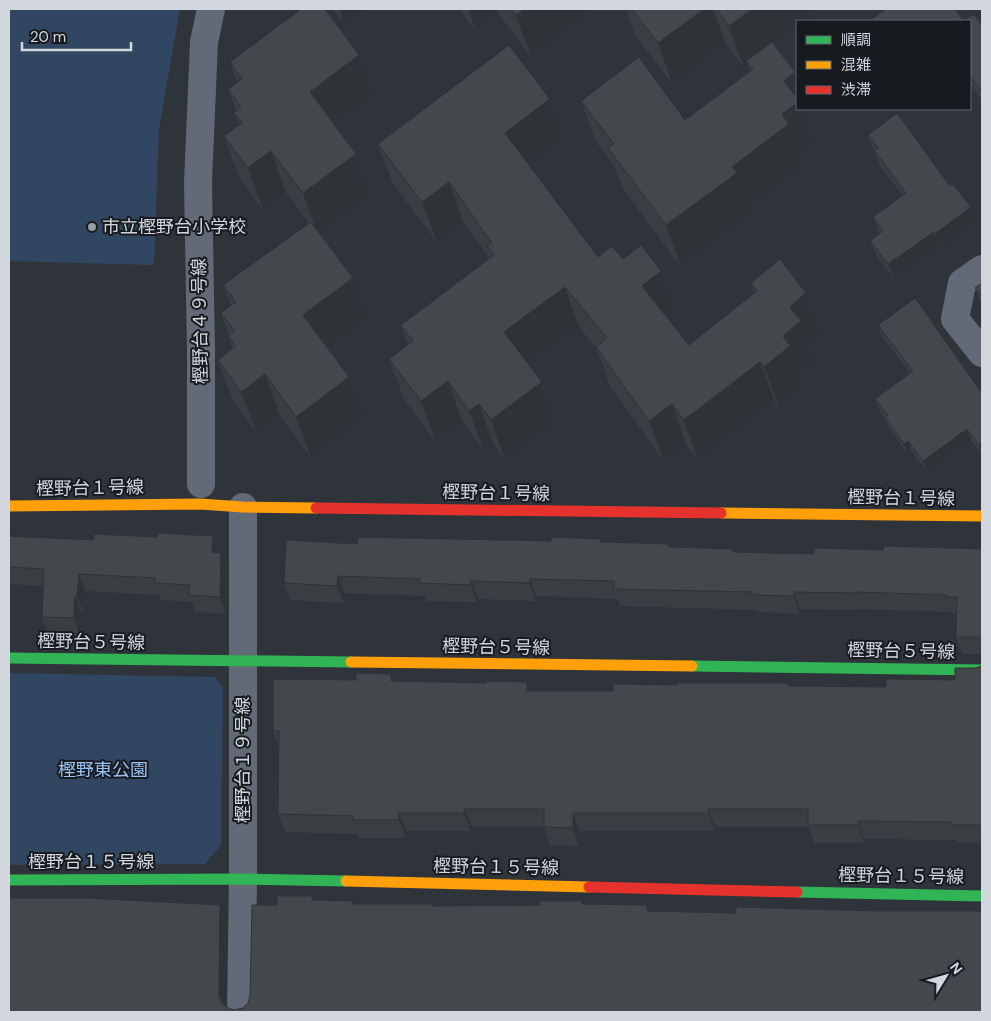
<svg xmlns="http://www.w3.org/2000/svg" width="991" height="1021" viewBox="0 0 991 1021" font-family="'DM Sans','Noto Sans JP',sans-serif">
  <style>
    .green { fill: #314761 }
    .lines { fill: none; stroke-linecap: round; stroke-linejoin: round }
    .street { stroke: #616a76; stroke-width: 28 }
    .fast { stroke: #30b455; stroke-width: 11 }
    .slow { stroke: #ff9f0a; stroke-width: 11 }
    .jam { stroke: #e5322d; stroke-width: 11 }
    .wall { fill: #3a3e42 }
    .shaded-wall { fill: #2f3236 }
    .building { fill: #43484d; stroke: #2f3236 }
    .poi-dot { fill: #999ea5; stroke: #171b20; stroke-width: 2 }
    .labels { text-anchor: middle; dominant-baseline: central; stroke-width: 4; stroke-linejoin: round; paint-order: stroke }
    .poi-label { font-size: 18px; fill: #d2d7de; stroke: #171b20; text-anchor: start }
    .street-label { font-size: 18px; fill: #d2d7de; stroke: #171b20 }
    .park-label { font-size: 18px; fill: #98c3f7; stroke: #171b20 }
  </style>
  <rect width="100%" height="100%" fill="#2f343a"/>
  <!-- green -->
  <path class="green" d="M9,9H180L159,129L154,265L9,261Z
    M9,673L215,677L223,688L221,845L205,864L9,865Z"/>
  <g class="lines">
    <!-- street -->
    <path class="street" d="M982,269L962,283L955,319L982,353
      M201,484V350L198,182L204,42L211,9
      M241,1012L243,879V507"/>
    <!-- fast -->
    <path class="fast" d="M9,658L351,662
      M692,666L982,670
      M9,880L243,879L346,881
      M797,892L982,896"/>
    <!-- slow -->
    <path class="slow" d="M9,506L200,504L243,507L316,508
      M721,513L982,516
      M351,662L692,666
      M346,881L589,887"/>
    <!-- jam -->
    <path class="jam" d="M316,508L721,513
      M589,887L797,892"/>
  </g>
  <!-- wall -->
  <path class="wall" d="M333,9H364L344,24Z
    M459,9H583L586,16L531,57L499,14L476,31Z
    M626,9H808L811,17L797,21V28L774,45L795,72L797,78V109H808L810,114L805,117L814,142L800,153L804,166L749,207L752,214L681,267L623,189L614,166L596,142L581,101L685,120L750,71L748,65L744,68L726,44L673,85L635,35Z
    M970,21L982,26V101L970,84Z
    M230,62L374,96L335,126L371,195L319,234L368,319L329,349L365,418L311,458L280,416L257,433L233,401L218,360L233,349L228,336L229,335L221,313L231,306L223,285L309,223L286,193L263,210L239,178L224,136L239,125L234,113L236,111L228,89L237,82Z
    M550,99L565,139L530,166L598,257L623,259L661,271L676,311L667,318L689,345L754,293L751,283L806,293L821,333L809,343L816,361L800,374L805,386L779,407L775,402L698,460L686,444L664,461L610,387L596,347L579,327L529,365L542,382L556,422L505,460L493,443L484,451L462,421L435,441L404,399L389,359L408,345L401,325L490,259L463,222L437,242L393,184L378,144Z
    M868,135L950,186L976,222L941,249L939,247L894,279L876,256L870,241L880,234L873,217L902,195L880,166Z
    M982,283V306L975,288Z
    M878,325L982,393V455L971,440L927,472L912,452L908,455L890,430L886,420L879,410L875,399L910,373L882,336Z
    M9,536L219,553L227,570L226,614L195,612L192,602L161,600L160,595L85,591L84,613H81L80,636L48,634L42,617L44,586L9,584Z
    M603,542L670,547L733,549L734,552L814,554L883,550L982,549V654H962L956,637L957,615L952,614V612L863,609V610L800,609V614L758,612L757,610L620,606L618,599L536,596V601L478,599L477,602L426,601L425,596L344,593V603L290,600L284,583L357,544Z
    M982,666V843L957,842L956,840L864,839V843H814L809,827H715V831H579V846L550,845L544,827L471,826V831H406V838H359L358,834L285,832L278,814L279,747L273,731L356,680L391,674L394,682L486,683L527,682L530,691H613L789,686L886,687L955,680L975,668Z"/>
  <!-- shaded-wall -->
  <path class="shaded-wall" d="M339,9H364L344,24Z
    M468,9H497L499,14L476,31Z
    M525,9H583L586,16L531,57L516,15Z
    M704,9H713L726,44L673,85L658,43Z
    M752,9H808L811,17L806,21H797V28L749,64L746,61L748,65L744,68L729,26Z
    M359,55L374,96L325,133L310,92Z
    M795,72L797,78V109H808L810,114L805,117L814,142L800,153L804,166L749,207L752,214L681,267L666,225L732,167L782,114L784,81Z
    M550,99L565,139L520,173L505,133Z
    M271,151L286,193L263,210L248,168Z
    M356,154L371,195L318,235L303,193Z
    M449,182L463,222L437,242L422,202Z
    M971,207L976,222L941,249L935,234Z
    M934,232L939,247L894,279L888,264Z
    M661,271L676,311L657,326L642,286Z
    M353,278L368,319L318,357L303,315Z
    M565,287L579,327L519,372L504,332Z
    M806,293L821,333L809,343L816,361L800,374L805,386L779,407L764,367L783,336L790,307Z
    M760,362L775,402L698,460L684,420Z
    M265,374L280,416L257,433L241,392Z
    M349,377L365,418L311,458L296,417Z
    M448,381L462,421L435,441L421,401Z
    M542,382L556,422L505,460L491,420Z
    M479,404L493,443L484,451L469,411Z
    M672,404L686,444L664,461L649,421Z
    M967,429L971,440L927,472L923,461Z
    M908,441L912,452L908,455L904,444Z
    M982,442V455L979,445Z
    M213,536L219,553L212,552Z
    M221,553L227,570L226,614L220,597Z
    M79,574L85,591L84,613L77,596Z
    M338,576L344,593V603L337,586Z
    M530,579L536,596V601L530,583Z
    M471,581L478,599L477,602L471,585Z
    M794,592L800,609V614L794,596Z
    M857,592L863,609V610L857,593Z
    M75,596L81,613L80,636L74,618Z
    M527,682L534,700L527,691Z
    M464,809L471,826V831L464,813Z
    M708,809L715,827V831L708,813Z
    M399,813L406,831V838L399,820Z
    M573,813L579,831V846L573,828Z
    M858,821L864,839V843L858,825Z
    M220,905L227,922L225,1012L221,1001L219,994Z"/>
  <!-- building -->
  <path class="building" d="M301,9H325L359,55L310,92L356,154L303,193L271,151L248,168L224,136L242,123L234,113L241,107L228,89L242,79L230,62Z
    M511,9H525L516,15Z
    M632,9H704L658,43Z
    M716,9H752L729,26Z
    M886,9H954L964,21H869Z
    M974,14L982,26V92L970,76V21H964Z
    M772,42L795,72L784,81L797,98V103L782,114L789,124L732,167L737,173L666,225L608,148L614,144L581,101L639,57L685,120L753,69L746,61Z
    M509,45L550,99L505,133L598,257L612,246L623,259L641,245L661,271L642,286L689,345L757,291L751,283L780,259L806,293L790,307L801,321L783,336L790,346L764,367L760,362L684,420L672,404L649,421L596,347L607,338L565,287L504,332L542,382L491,420L479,404L469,411L448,381L421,401L389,359L413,341L401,325L494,255L487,246L492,243L449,182L422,202L378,144Z
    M897,113L950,186L953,184L971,207L935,234L934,232L888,264L870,241L883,231L873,217L906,193L874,150L878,148L868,135Z
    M311,222L353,278L303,315L349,377L296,417L265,374L241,392L218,360L236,346L228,336L235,331L221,313L236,302L223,285Z
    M982,283V297L975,288Z
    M915,298L982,393V442L979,445L967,429L923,461L908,441L904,444L885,418L888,416L875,399L913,371L878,325Z
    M158,533L213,536L212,552L221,553L220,597L189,595L190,585L155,583V578L79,574L77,596H75L74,618L42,617L44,569L9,567V536L93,540L94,534L157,537Z
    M358,537L551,541V537L601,539V542L669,544V547L733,549V552L814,554V548L883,550L884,546L982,549V639L976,637H956L957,597H946V595L857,592V593L794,592V596L752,595V592L614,589V581L530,579V583L471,581V585L420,583V579L338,576L337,586L284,583L286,540L357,544Z
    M982,666V825H951V822L858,821V825H808V809H708V813H573V828L544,827V809H464V813H399V820H353V816L278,814L279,731H273V679L356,680V673L391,674V681L486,683V681L527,682V691H613V684L677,685V683H788V686L886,687V679L955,680V668H975Z
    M277,896H312V900L353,901V904H432V906L540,905V901H582V904L647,905V911L736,913V907L878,911H982V1012H9V898H86L220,905L219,994L221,1001L226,1007L234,1010L243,1008L248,1003L250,995L252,905H277Z"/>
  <!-- markers -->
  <circle class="poi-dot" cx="92" cy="227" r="5"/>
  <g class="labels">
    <!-- poi labels -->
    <g class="poi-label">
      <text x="102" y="227">市立樫野台小学校</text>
    </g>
    <!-- street labels -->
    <g class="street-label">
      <text transform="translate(200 321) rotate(-91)">樫野台４９号線</text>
      <text transform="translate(90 488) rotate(-1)">樫野台１号線</text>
      <text transform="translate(496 493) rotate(1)">樫野台１号線</text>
      <text transform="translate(901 498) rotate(1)">樫野台１号線</text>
      <text transform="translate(91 642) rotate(1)">樫野台５号線</text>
      <text transform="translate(496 647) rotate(1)">樫野台５号線</text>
      <text transform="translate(901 651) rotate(1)">樫野台５号線</text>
      <text transform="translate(243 760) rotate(-90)">樫野台１９号線</text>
      <text x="91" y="862">樫野台１５号線</text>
      <text transform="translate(496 867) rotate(1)">樫野台１５号線</text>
      <text transform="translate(901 876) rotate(1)">樫野台１５号線</text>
    </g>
    <!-- park labels -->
    <g class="park-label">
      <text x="103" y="770">樫野東公園</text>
    </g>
  </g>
  <!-- border -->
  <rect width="991" height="1021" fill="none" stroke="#d2d7de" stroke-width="20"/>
  <!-- legend -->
  <rect x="796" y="20" width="175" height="90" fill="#171b20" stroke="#62666c"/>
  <rect x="806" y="36" width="25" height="8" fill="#30b455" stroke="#62666c"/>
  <text x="841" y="45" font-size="15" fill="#d2d7de">順調</text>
  <rect x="806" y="61" width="25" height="8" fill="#ff9f0a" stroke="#62666c"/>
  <text x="841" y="70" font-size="15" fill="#d2d7de">混雑</text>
  <rect x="806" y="86" width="25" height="8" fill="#e5322d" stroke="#62666c"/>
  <text x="841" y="95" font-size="15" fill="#d2d7de">渋滞</text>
  <!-- north arrow -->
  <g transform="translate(946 976) rotate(53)" stroke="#171b20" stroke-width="4" paint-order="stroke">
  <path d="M0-4L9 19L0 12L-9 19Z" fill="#d2d7de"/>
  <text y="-8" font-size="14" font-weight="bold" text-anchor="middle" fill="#d2d7de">N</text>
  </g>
  <!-- scale -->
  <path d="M22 42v8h109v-8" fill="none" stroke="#d2d7de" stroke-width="2.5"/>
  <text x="30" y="42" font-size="15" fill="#d2d7de" stroke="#171b20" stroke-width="4" paint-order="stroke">20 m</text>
</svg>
